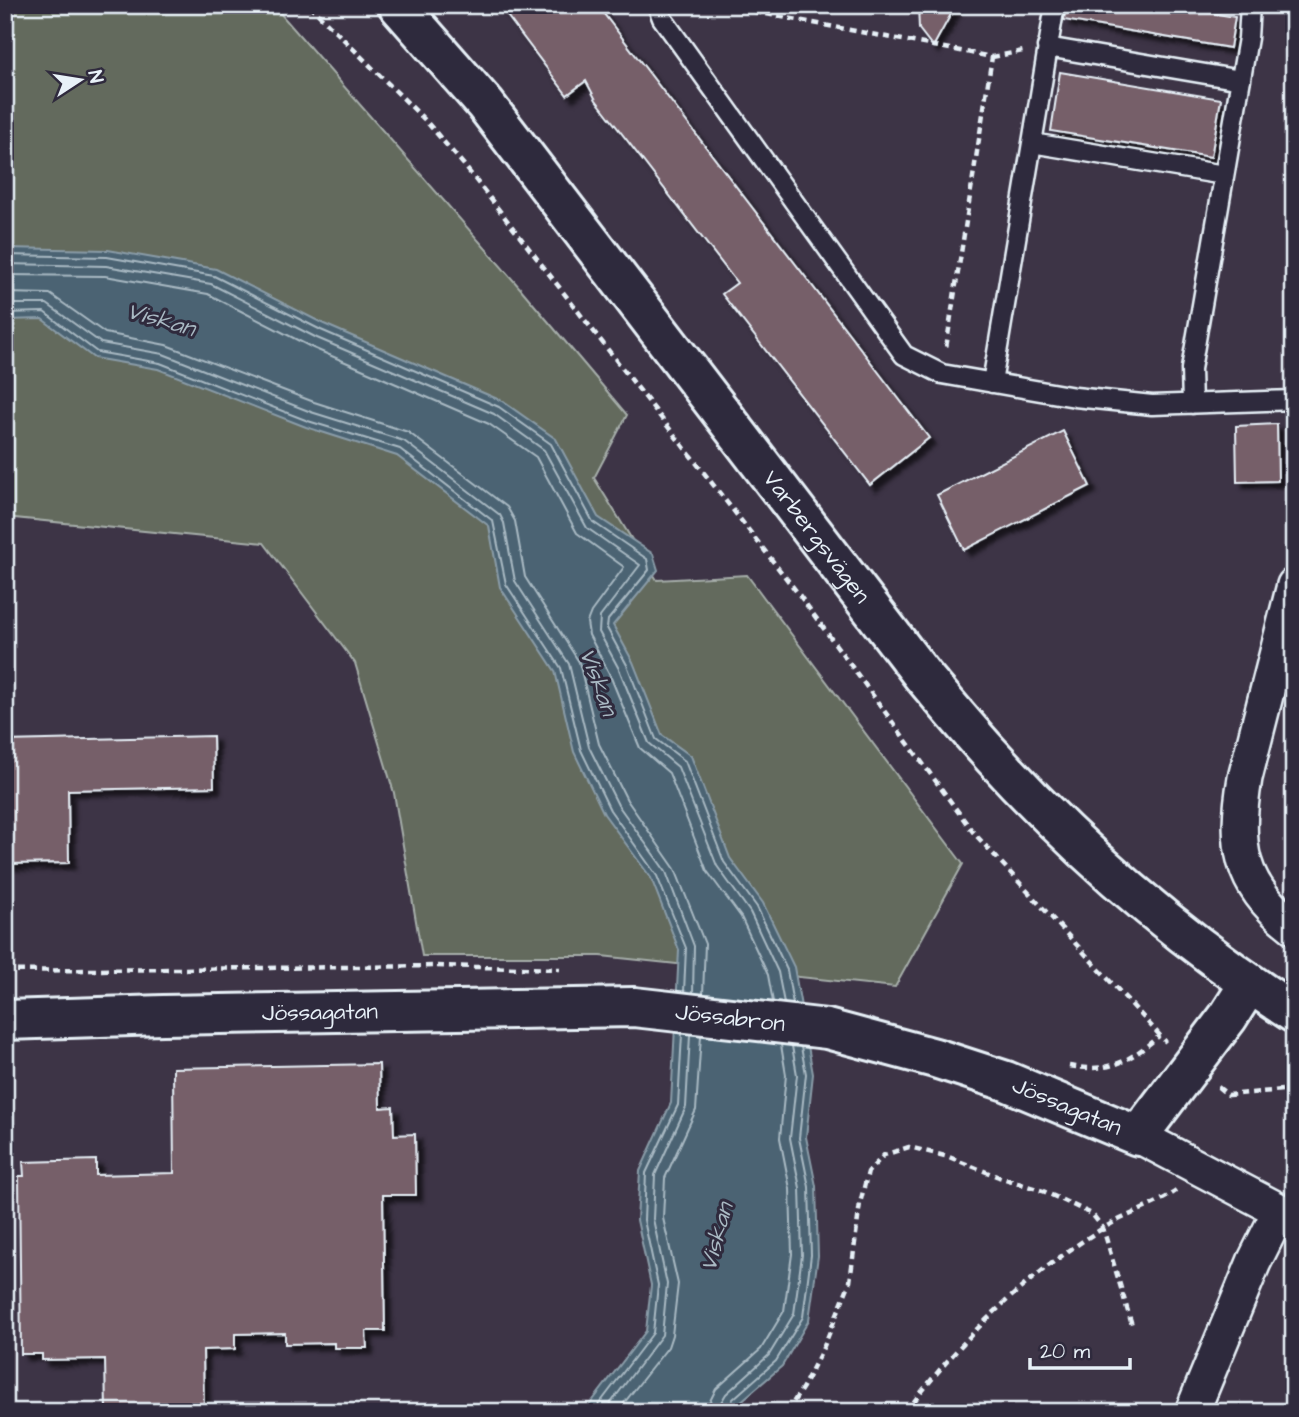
<svg xmlns="http://www.w3.org/2000/svg" width="1299" height="1417" viewBox="0 0 1299 1417" font-family="'Architects Daughter',sans-serif">
  <style>
    .green { fill: #636a5d; stroke: #a6aeaa; stroke-width: 2 }
    .water { fill: #4b6473; stroke: #8a9ca8; stroke-width: 2 }
    .lines { fill: none; stroke-linecap: round; stroke-linejoin: round }
    .shore { stroke: #a9b9c3; stroke-width: 2 }
    .building { fill: #765e69; stroke: #e8f1f8; stroke-width: 2; filter: url(#shadow) }
    .service-casing { stroke: #e8f1f8; stroke-width: 23 }
    .minor-casing { stroke: #e8f1f8; stroke-width: 38 }
    .tertiary-casing { stroke: #e8f1f8; stroke-width: 44 }
    .secondary-casing { stroke: #e8f1f8; stroke-width: 44 }
    .path { stroke: #e8f1f8; stroke-width: 4.5; stroke-dasharray: 7 5; stroke-linecap: butt }
    .service { stroke: #2f2a3d; stroke-width: 18 }
    .minor { stroke: #2f2a3d; stroke-width: 33 }
    .tertiary { stroke: #2f2a3d; stroke-width: 38 }
    .secondary { stroke: #2f2a3d; stroke-width: 38 }
    .labels { text-anchor: middle; dominant-baseline: central; stroke-width: 6; stroke-linejoin: round; paint-order: stroke }
    .street-label { font-size: 23px; fill: #e8f1f8; stroke: #2f2a3d }
    .water-label { font-size: 24px; font-style: italic; fill: #a9b9c3; stroke: #2f2a3d }
  </style>
  <defs>
    <filter id="shadow"><feDropShadow dx="6" dy="6" stdDeviation="2" flood-color="#0009"/></filter>
  </defs>
  <rect width="100%" height="100%" fill="#3d3446"/>
  <filter id="ink" filterUnits="userSpaceOnUse"><feTurbulence type="fractalNoise" baseFrequency=".0143" numOctaves="2"/><feDisplacementMap in="SourceGraphic" scale="14" xChannelSelector="R" yChannelSelector="G"/><feConvolveMatrix kernelMatrix="1 2 1 2 8 2 1 2 1" color-interpolation-filters="sRGB"/></filter>
  <g filter="url(#ink)">
    <!-- green -->
    <path class="green" d="M5,5H273L520,288L627,415L594,478L657,580L747,575L963,864L895,987L601,956H422L394,793L355,663L264,543L5,517Z"/>
    <!-- water -->
    <path class="water" d="M5,248L108,250L216,269L324,324L502,401L556,439L598,517L653,554L658,570L613,625L633,662L662,735L691,756L730,858L763,903L794,967L813,1074L806,1137L816,1186L818,1256L809,1320L782,1366L738,1404L733,1412H584L646,1331L651,1285L637,1220L640,1171L671,1103L679,950L651,878L604,814L574,752L555,671L500,587L489,526L397,456L306,427L158,369L94,358L42,319L5,320Z"/>
    <g class="lines">
      <!-- shore -->
      <path class="shore" d="M5,255L107,257L214,276L321,330L499,407L551,444L593,522L647,559L649,570L608,620L607,628L627,665L656,739L685,761L724,862L757,907L787,970L793,1004
        M5,264L106,266L211,284L317,338L494,414L544,450L587,528L640,565L600,617L599,632L619,669L649,743L678,767L717,866L750,912L778,972L784,1003
        M5,275L105,276L208,294L313,348L489,424L536,457L577,533L624,567L591,612L587,622L589,635L609,673L640,748L669,773L707,871L741,917L768,975L773,1002
        M5,293L50,294L105,333L166,345L314,402L408,432L507,507L515,521L525,577L579,662L599,744L627,800L675,869L705,944L703,994
        M5,304H47L101,343L163,354L311,412L404,441L500,515L504,523L515,581L569,664L589,747L618,805L666,872L694,946L693,993
        M5,313L44,312L97,352L160,363L308,421L400,449L493,521L506,584L561,668L581,750L610,810L657,876L686,948L684,992
        M593,1412L653,1333L658,1285L644,1220L646,1173L678,1105L682,1034
        M604,1412L662,1335L667,1284L653,1219L655,1175L686,1107L690,1035
        M617,1412L668,1347L672,1335L678,1284L663,1218L665,1178L696,1110L701,1036
        M708,1412L710,1401L716,1389L761,1349L784,1311L792,1254L790,1189L780,1138L786,1075L781,1045
        M719,1412L720,1404L726,1394L769,1355L794,1314L802,1255L800,1188L790,1138L797,1075L792,1046
        M728,1412L733,1399L776,1361L803,1317L811,1255L809,1187L799,1138L806,1074L801,1047"/>
    </g>
    <!-- building -->
    <path class="building" d="M499,5H597L929,438L870,485L722,294L737,283L596,100L586,81L567,95Z
      M918,5H956L933,47L919,29Z
      M1066,5H1165L1235,17L1230,48L1064,20Z
      M1060,72L1221,99L1211,157L1051,131Z
      M1277,424L1278,481L1237,482L1236,426Z
      M1063,431L1090,486L964,550L937,495Z
      M213,736L214,787L68,790L69,863L5,864V741Z
      M379,1064L380,1108L393,1107L394,1135L415,1134L416,1195H383L385,1331H366L367,1348H334V1343L285,1344V1333L235,1334V1349L203,1350L204,1412H106L105,1359L42,1360V1354H21L19,1176H24L23,1162L96,1160V1175L174,1173L173,1068Z"/>
    <g class="lines">
      <!-- service casing -->
      <g class="service-casing">
        <path id="service" d="M657,5L662,18L904,355L942,374L1075,397L1152,405L1294,400
          M1047,47L1241,80
          M1032,143L1224,175
          M992,383L1055,5
          M1192,404L1191,369L1248,38L1250,5"/>
      </g>
      <!-- minor casing -->
      <g class="minor-casing">
        <path id="minor" d="M1294,585L1245,778C1234,843 1238,885 1294,927
          M1138,1136L1294,1218
          M1192,1412L1254,1262L1279,1212"/>
      </g>
      <!-- tertiary casing -->
      <g class="tertiary-casing">
        <g id="tertiary">
          <path id="s1" d="M5,1020L163,1015L634,1007L827,1029L935,1058L1006,1081L1138,1136L1228,1017L1249,984"/>
        </g>
      </g>
      <!-- secondary casing -->
      <g class="secondary-casing">
        <g id="secondary">
          <path id="s2" d="M398,5L485,104L923,676C946,703 969,731 993,757C1081,854 1184,942 1294,1013"/>
        </g>
      </g>
      <!-- path -->
      <path class="path" d="M309,5L425,120L464,165L800,596L973,832L1166,1042
        M719,5L992,57L946,348
        M992,57L1023,51
        M5,971L436,966L560,969
        M1069,1066C1110,1073 1128,1062 1159,1036
        M1218,1087L1228,1095L1294,1089
        M787,1412L803,1387L824,1346L850,1282L860,1203L868,1172L884,1155L909,1147L949,1157L999,1177L1043,1191L1092,1214L1103,1228L1132,1325
        M906,1412C961,1339 1022,1279 1100,1230C1124,1215 1151,1208 1176,1191"/>
      <!-- service -->
      <use href="#service" class="service"/>
      <!-- minor -->
      <use href="#minor" class="minor"/>
      <!-- tertiary -->
      <use href="#tertiary" class="tertiary"/>
      <!-- secondary -->
      <use href="#secondary" class="secondary"/>
    </g>
  </g>
  <g class="labels">
    <!-- street labels -->
    <g class="street-label">
      <text stroke="none"><textPath href="#s2" startOffset="677">Varbergsvägen</textPath></text>
      <text stroke="none"><textPath href="#s1" startOffset="315">Jössagatan</textPath></text>
      <text stroke="none"><textPath href="#s1" startOffset="726">Jössabron</textPath></text>
      <text stroke="none"><textPath href="#s1" startOffset="1076">Jössagatan</textPath></text>
    </g>
    <!-- water labels -->
    <g class="water-label">
      <text transform="translate(161 320) rotate(16)">Viskan</text>
      <text transform="translate(598 682) rotate(70)">Viskan</text>
      <text transform="translate(717 1237) rotate(-75)">Viskan</text>
    </g>
  </g>
  <!-- margin -->
  <rect width="1299" height="1417" fill="none" stroke="#2f2a3d" stroke-width="28"/>
  <rect x="14" y="14" width="1271" height="1389" fill="none" stroke="#e8f1f8" stroke-width="2.5" filter="url(#ink)"/>
  <!-- north arrow -->
  <g transform="translate(80 80) rotate(78)" stroke="#2f2a3d" stroke-width="5" paint-order="stroke">
  <path d="M0-5L12 26L0 18L-12 26Z" fill="#e8f1f8"/>
  <text y="-10" font-size="19" font-weight="bold" text-anchor="middle" fill="#e8f1f8">N</text>
  </g>
  <!-- scale -->
  <path d="M1030 1358v10h100v-10" fill="none" stroke="#e8f1f8" stroke-width="3.5"/>
  <text x="1040" y="1358" font-size="21" fill="#e8f1f8" stroke="#2f2a3d" stroke-width="5" paint-order="stroke">20 m</text>
</svg>
